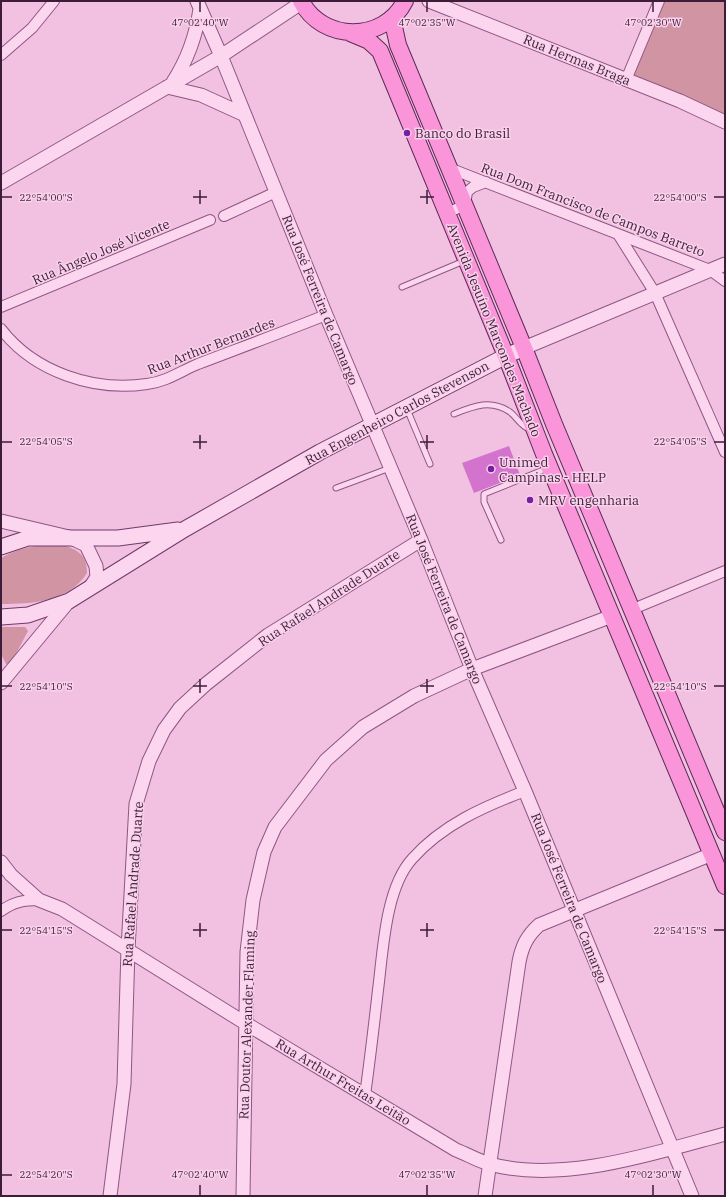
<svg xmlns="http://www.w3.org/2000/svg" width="726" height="1197" viewBox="0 0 726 1197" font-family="'IBM Plex Serif',serif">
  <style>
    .green { fill: #d194a3 }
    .building { fill: #d473ce }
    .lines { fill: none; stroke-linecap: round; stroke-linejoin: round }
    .service-casing { stroke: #8d5784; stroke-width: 7 }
    .minor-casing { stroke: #8d5784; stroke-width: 12 }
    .tertiary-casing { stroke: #8d5784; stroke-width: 15 }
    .secondary-casing { stroke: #6f3a68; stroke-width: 17 }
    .primary-casing { stroke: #5b2b56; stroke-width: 18 }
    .service { stroke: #fcd5ef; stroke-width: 5 }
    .minor { stroke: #fcd5ef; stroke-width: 10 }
    .tertiary { stroke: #fcd5ef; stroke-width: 13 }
    .secondary { stroke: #fcd5ef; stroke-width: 15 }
    .primary { stroke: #f995d8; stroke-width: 16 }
    .ticks { fill: none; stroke: #3c1c38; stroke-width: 1.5 }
    .poi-dot { fill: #7321a2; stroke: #f9d1eb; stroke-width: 1.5 }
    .labels { text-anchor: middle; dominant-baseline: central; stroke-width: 3; stroke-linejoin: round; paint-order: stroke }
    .street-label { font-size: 13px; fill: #3c1c38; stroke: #f9d1eb }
    .poi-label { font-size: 13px; fill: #3c1c38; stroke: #f9d1eb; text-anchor: start }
    .ticks-label { font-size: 10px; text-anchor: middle; fill: #3c1c38; stroke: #f9d1eb; stroke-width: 3; stroke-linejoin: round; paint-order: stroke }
  </style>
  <rect width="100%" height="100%" fill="#f2c1e1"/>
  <!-- green -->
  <path class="green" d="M665,1L725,2V115L633,76Z
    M59,544C76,549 87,553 87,573C68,602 33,604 1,604V558C21,547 36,545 59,544Z
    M1,627H25L28,631L11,663L6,664L1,654Z"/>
  <!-- building -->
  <path class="building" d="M509,446L520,475L474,493L462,463Z"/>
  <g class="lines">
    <!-- service casing -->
    <g class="service-casing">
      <path id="service" d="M402,287L464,261
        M407,409L430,464
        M454,414C474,406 491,399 510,412C518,418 519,425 531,430
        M336,488L390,468
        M501,540L484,502V494L548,468"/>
    </g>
    <!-- minor casing -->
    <g class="minor-casing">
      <path id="minor" d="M1,55L32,28L54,1
        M626,80L659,1
        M449,168L710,270L725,281
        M447,213L465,205L467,192L473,187L486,182
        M224,216L276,192
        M618,234L655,293L725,452
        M1,307L210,220
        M1,329C34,372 94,392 147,384C166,382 181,371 198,364C240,348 283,332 326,315
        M633,609L725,571
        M1,911C13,902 24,900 39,900
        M365,1095C370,1060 374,1025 378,990C383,952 385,889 412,859C442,825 483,807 525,791"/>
    </g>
    <!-- tertiary casing -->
    <g class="tertiary-casing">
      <path id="tertiary" d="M197,1L221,56L326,315L421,540L472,669L525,791L692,1196
        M429,1L680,101L725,122
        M173,82C188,59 196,36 200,9
        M167,87L201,95L245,115
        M1,183L221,56L301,3
        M524,348L725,264
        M1,521L69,537L86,545L96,566L97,577L91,586
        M1,683L69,601
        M1,862L11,875L39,900L62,909L245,1023L456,1150C467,1154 478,1161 490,1164C562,1184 655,1153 725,1134
        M110,1196L124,1084L128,949L136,804L149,761L164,730L180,708L206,684L268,635L421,540
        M243,1196L247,952L253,900L264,852L275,827L326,760L363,727L414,696L472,669L612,616
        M485,1196L519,962C522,946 527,936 539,925L712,854"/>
    </g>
    <!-- secondary casing -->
    <g class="secondary-casing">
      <path id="secondary" d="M1,547L28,538H118L178,530
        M1,617L28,615L69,601L185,529L320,452L506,356L524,348"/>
    </g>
    <!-- primary casing -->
    <g class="primary-casing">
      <path id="primary" d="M301,1C322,42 384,43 405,1
        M392,18L398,45L524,348L554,424L725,832
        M350,33L369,41L380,51L506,356L544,454L725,886"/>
    </g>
    <!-- service -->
    <use href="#service" class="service"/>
    <!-- minor -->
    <use href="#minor" class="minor"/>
    <!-- tertiary -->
    <use href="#tertiary" class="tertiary"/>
    <!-- secondary -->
    <use href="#secondary" class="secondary"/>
    <!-- primary -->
    <use href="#primary" class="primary"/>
  </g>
  <!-- ticks -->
  <path class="ticks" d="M200,2V12M427,2V12M653,2V12M200,190V204M427,190V204M2,197H12M193,197H207M420,197H434M714,197H724M200,435V449M427,435V449M2,442H12M193,442H207M420,442H434M714,442H724M200,679V693M427,679V693M2,686H12M193,686H207M420,686H434M714,686H724M200,923V937M427,923V937M2,930H12M193,930H207M420,930H434M714,930H724M2,1175H12M200,1185V1195M427,1185V1195M653,1185V1195"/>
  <!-- markers -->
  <g class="poi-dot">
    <circle cx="407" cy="133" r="4"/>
    <circle cx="491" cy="469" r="4"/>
    <circle cx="530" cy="500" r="4"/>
  </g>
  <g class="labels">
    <!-- street labels -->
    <g class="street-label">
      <text transform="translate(577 60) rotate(22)">Rua Hermas Braga</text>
      <text transform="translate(593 210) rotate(21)">Rua Dom Francisco de Campos Barreto</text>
      <text transform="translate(101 252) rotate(-23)">Rua Ângelo José Vicente</text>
      <text transform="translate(320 300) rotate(68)">Rua José Ferreira de Camargo</text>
      <text transform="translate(494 330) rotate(68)">Avenida Jesuíno Marcondes Machado</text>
      <text transform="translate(211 346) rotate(-21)">Rua Arthur Bernardes</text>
      <text transform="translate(397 413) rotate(-28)">Rua Engenheiro Carlos Stevenson</text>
      <text transform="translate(329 598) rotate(-33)">Rua Rafael Andrade Duarte</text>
      <text transform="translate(444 599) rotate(68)">Rua José Ferreira de Camargo</text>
      <text transform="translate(133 884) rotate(-86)">Rua Rafael Andrade Duarte</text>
      <text transform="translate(569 898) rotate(68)">Rua José Ferreira de Camargo</text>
      <text transform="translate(247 1025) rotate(-88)">Rua Doutor Alexander Flaming</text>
      <text transform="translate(343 1082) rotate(31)">Rua Arthur Freitas Leitão</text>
    </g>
    <!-- poi labels -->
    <g class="poi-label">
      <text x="415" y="133">Banco do Brasil</text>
      <text x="499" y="462">Unimed<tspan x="499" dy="15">Campinas - HELP</tspan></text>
      <text x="538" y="500">MRV engenharia</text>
    </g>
  </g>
  <g class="ticks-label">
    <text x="200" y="26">47°02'40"W</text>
    <text x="427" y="26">47°02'35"W</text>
    <text x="653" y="26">47°02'30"W</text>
    <text x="46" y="201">22°54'00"S</text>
    <text x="680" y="201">22°54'00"S</text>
    <text x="46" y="445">22°54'05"S</text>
    <text x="680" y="445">22°54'05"S</text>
    <text x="46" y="690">22°54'10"S</text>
    <text x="680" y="690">22°54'10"S</text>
    <text x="46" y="934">22°54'15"S</text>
    <text x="680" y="934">22°54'15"S</text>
    <text x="46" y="1178">22°54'20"S</text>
    <text x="200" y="1178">47°02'40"W</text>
    <text x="427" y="1178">47°02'35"W</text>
    <text x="653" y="1178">47°02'30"W</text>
  </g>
  <!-- border -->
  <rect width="726" height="1197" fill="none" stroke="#3c1c38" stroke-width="4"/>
</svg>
